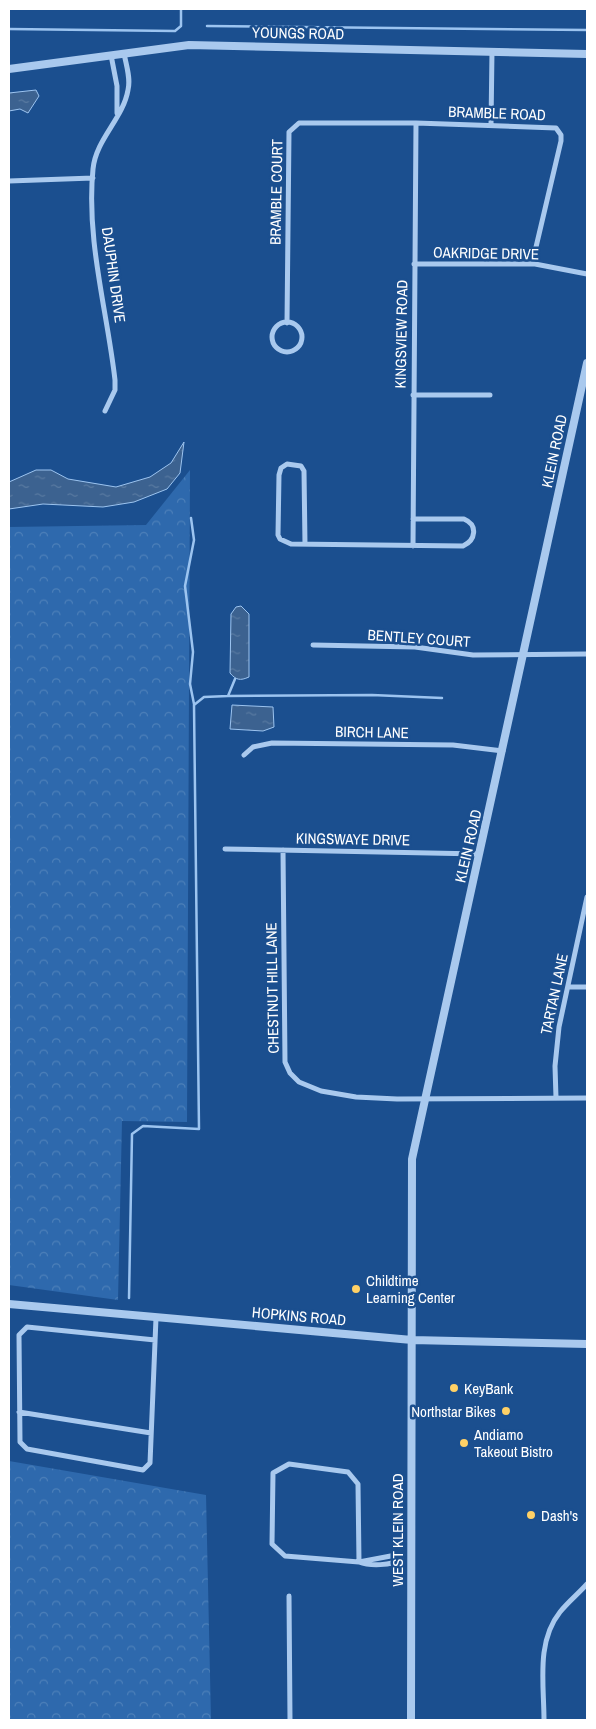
<svg xmlns="http://www.w3.org/2000/svg" width="596" height="1729" viewBox="0 0 596 1729" font-family="'Archivo Narrow',sans-serif">
  <style>
    .forest { fill: url(#forest-crowns) }
    .water { fill: url(#water-ripples); stroke: #9cc4f0 }
    .lines { fill: none; stroke-linecap: round; stroke-linejoin: round }
    .stream { stroke: #9cc4f0; stroke-width: 2.5 }
    .minor { stroke: #a9c9ee; stroke-width: 5 }
    .tertiary { stroke: #a9c9ee; stroke-width: 8 }
    .poi-dot { fill: #ffd166; stroke: #1b4f8f; stroke-width: 2 }
    .labels { text-anchor: middle; dominant-baseline: central; stroke-width: 5; stroke-linejoin: round; paint-order: stroke }
    .street-label { font-size: 15px; fill: #fff; stroke: #1b4f8f }
    .poi-label { font-size: 15px; fill: #fff; stroke: #1b4f8f; text-anchor: start }
  </style>
  <defs>
    <pattern id="forest-crowns" width="20" height="18" patternUnits="userSpaceOnUse" patternTransform="scale(1.25)"><rect width="20" height="18" fill="#2e69ad"/><path d="M2 6a3 3 0 1 1 6 0M12 15a3 3 0 1 1 6 0" fill="none" stroke="#4d80b9"/></pattern>
    <pattern id="water-ripples" width="26" height="14" patternUnits="userSpaceOnUse" patternTransform="scale(1.25)"><rect width="26" height="14" fill="#3c6290"/><path d="M2 4q2-2 4 0t4 0M15 11q2-2 4 0t4 0" fill="none" stroke="#597aa1"/></pattern>
  </defs>
  <rect width="100%" height="100%" fill="#1b4f8f"/>
  <!-- forest -->
  <path class="forest" d="M190,470L187,1122L122,1121L118,1300L9,1285V527L146,525Z
    M9,1381V1461L206,1495L211,1720H9Z"/>
  <!-- water -->
  <path class="water" d="M36,90L39,96L28,113L20,109L9,111V93Z
    M184,442L180,473L167,489L134,502L103,507L43,504L9,509V482L36,470H51L68,479L116,487L150,477L171,463Z
    M241,606L249,614V677C240,681 236,680 230,673L231,614L236,607Z
    M232,705L273,707L274,727L263,731L230,729Z"/>
  <g class="lines">
    <!-- stream -->
    <path class="stream" d="M207,26L587,30
      M9,29L175,31L181,26V9
      M191,518L194,540L185,586L193,652L190,684L194,704
      M228,696L235,679
      M129,1298L132,1134L143,1126L199,1129L194,705L204,697L228,696L372,695L442,698"/>
    <!-- minor -->
    <path class="minor" d="M111,55L117,86V113
      M491,125L492,51
      M9,181L93,178
      M414,264H535L587,274
      M272 337a15 15 0 1 1 30 0a15 15 0 1 1-30 0Z
      M287,323L289,132L299,123H416L556,128L561,135V141L532,264
      M413,395H490
      M105,411L115,390V380C107,310 86,240 93,169C96,139 123,119 128,90C131,78 126,65 124,53
      M305,544L304,471L301,466L287,464L281,468L279,475L278,535L280,539L291,544L463,546C476,540 478,525 464,519H413
      M413,546L416,123
      M313,645L415,647L473,655L587,654
      M244,755L253,747L272,743L453,745L503,751
      M225,849L480,854
      M283,850L285,1062L290,1073L299,1082L321,1091L356,1097L397,1099L587,1098
      M568,987H587
      M556,1098L555,1066L559,1027L587,897
      M155,1340L27,1327L19,1335L20,1442L27,1449L143,1470L150,1463L156,1318
      M19,1412L151,1433
      M359,1562L358,1484L348,1472L289,1464L273,1473L272,1544L285,1556L359,1562C369,1566 392,1566 401,1559L396,1555L359,1562
      M289,1596L290,1720
      M544,1720C544,1684 536,1642 560,1612C568,1602 578,1594 587,1584"/>
    <!-- tertiary -->
    <path class="tertiary" d="M9,69L189,45L587,54
      M9,1304L412,1340L587,1344
      M411,1720L412,1159L587,363"/>
  </g>
  <!-- markers -->
  <g class="poi-dot">
    <circle cx="356" cy="1289" r="5"/>
    <circle cx="454" cy="1388" r="5"/>
    <circle cx="506" cy="1411" r="5"/>
    <circle cx="464" cy="1443" r="5"/>
    <circle cx="531" cy="1515" r="5"/>
  </g>
  <g class="labels">
    <!-- street labels -->
    <g class="street-label">
      <text transform="translate(298 33) rotate(1)">YOUNGS ROAD</text>
      <text transform="translate(497 113) rotate(2)">BRAMBLE ROAD</text>
      <text transform="translate(276 192) rotate(-89)">BRAMBLE COURT</text>
      <text transform="translate(486 253) rotate(1)">OAKRIDGE DRIVE</text>
      <text transform="translate(114 275) rotate(82)">DAUPHIN DRIVE</text>
      <text transform="translate(401 334) rotate(-89)">KINGSVIEW ROAD</text>
      <text transform="translate(554 451) rotate(-78)">KLEIN ROAD</text>
      <text transform="translate(419 638) rotate(4)">BENTLEY COURT</text>
      <text transform="translate(372 732) rotate(1)">BIRCH LANE</text>
      <text transform="translate(353 839) rotate(1)">KINGSWAYE DRIVE</text>
      <text transform="translate(468 846) rotate(-77)">KLEIN ROAD</text>
      <text transform="translate(272 988) rotate(-91)">CHESTNUT HILL LANE</text>
      <text transform="translate(554 994) rotate(-78)">TARTAN LANE</text>
      <text transform="translate(299 1316) rotate(5)">HOPKINS ROAD</text>
      <text transform="translate(397 1530) rotate(-90)">WEST KLEIN ROAD</text>
    </g>
    <!-- poi labels -->
    <g class="poi-label">
      <text x="366" y="1280">Childtime<tspan x="366" dy="17">Learning Center</tspan></text>
      <text x="464" y="1388">KeyBank</text>
      <text x="496" y="1411" text-anchor="end">Northstar Bikes</text>
      <text x="474" y="1434">Andiamo<tspan x="474" dy="17">Takeout Bistro</tspan></text>
      <text x="541" y="1515">Dash's</text>
    </g>
  </g>
  <!-- border -->
  <rect width="596" height="1729" fill="none" stroke="#ffffff" stroke-width="20"/>
</svg>
